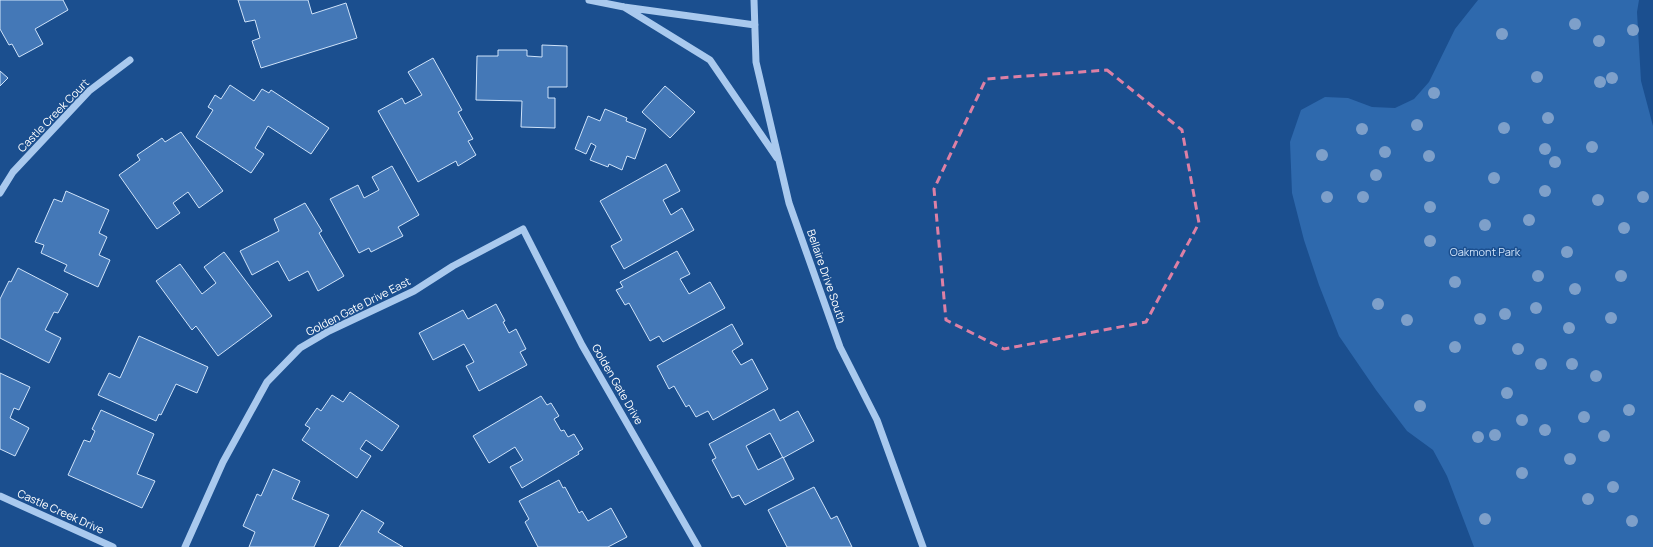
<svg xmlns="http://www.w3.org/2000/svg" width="1653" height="547" viewBox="0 0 1653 547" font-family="Manrope,sans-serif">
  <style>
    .green { fill: #2e69ad }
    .building { fill: #4478b7; stroke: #cfe3fa }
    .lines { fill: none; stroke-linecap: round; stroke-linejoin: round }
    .minor { stroke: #a9c9ee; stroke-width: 7 }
    .tree { fill: #7ea0ca }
    .marked { fill: none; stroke: #dd80a5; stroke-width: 3; stroke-dasharray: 8 5; stroke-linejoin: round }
    .labels { text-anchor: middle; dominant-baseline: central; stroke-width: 3; stroke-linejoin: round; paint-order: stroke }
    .street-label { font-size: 11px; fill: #fff; stroke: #1b4f8f }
    .park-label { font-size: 11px; fill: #cfe3fa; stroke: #1b4f8f }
  </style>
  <rect width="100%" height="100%" fill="#1b4f8f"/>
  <!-- green -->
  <path class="green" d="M1478,0H1639L1637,12L1641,81L1653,126V547H1474L1447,476L1433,450L1407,431L1376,390L1339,336L1319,285L1304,240L1292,193L1290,142L1301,110L1325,97L1348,98L1372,107L1395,108L1414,99L1429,82L1455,29Z"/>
  <!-- building -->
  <path class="building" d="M0,0H63L68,10L35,29L43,44L19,57L12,44L9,45L0,29Z
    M238,0H308L312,14L346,3L357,38L261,68L252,41L260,38L255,20L245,22Z
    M542,45L567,46V87H548V98H555V128L521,127L522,101L476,100L477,56H498V50H527V56L542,57Z
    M433,58L462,110L458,112L473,139L468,141L476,155L458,166L456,161L418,182L378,111L402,98L405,104L422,95L408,72Z
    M0,71L8,78L0,86Z
    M230,85L254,101L262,89L269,93L271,90L329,128L311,154L268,126L255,148L264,154L251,173L196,137L213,110L208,107L215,95L221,99Z
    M665,86L695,112L670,138L642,112Z
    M605,109L627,118L626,121L646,129L635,159L627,156L622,170L609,164L608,167L590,160L596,146L591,143L586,154L575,149L588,116L600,121Z
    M181,132L223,191L199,208L188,192L173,203L180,213L157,229L119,175L140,160L137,155L162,138L165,142Z
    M666,164L680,191L663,200L671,215L682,208L694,230L624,269L611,246L622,240L600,201Z
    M392,166L419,215L398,227L403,236L371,252L369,248L359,253L330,199L358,185L364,198L379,190L372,177Z
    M66,191L109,210L99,233L107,237L99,255L110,260L98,287L64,271L67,265L41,253L44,245L35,242L54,199L62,202Z
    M305,203L322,231L319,233L344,276L318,291L308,271L289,281L278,261L252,275L240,251L279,231L274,219Z
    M677,251L690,274L680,279L689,294L710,282L725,308L663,342L659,336L650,341L629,303L625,305L616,290L623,287L620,282Z
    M224,252L272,316L218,356L196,326L192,330L156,281L180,264L202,294L216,283L204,267Z
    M18,268L68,294L58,313L54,312L45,330L61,338L49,363L0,338V299L9,281L11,282Z
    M496,304L505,321L503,322L509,333L516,329L526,349L520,352L527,365L479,391L466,366L474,362L464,344L433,360L419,333L463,310L468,319Z
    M732,324L743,344L732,351L741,365L752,359L768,389L713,420L708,411L696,417L689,405L686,407L674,386L669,389L657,366Z
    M139,336L208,367L197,393L176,384L161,415L159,414L156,421L98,395L109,373L120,378Z
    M0,373L30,387L19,410L14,408L10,418L29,428L15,456L0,449Z
    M350,392L399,426L382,451L366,440L360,449L371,456L357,478L302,440L310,428L305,425L317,408L321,411L332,395L343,402Z
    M541,396L547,405L551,403L559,416L554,419L561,431L564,430L568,437L574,434L583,449L578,452L579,454L522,488L510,467L523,460L515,447L489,463L473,436Z
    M774,409L780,421L798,411L814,441L783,458L770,433L746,446L758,470L783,457L794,479L745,505L739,495L732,498L712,460L716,458L709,444Z
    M101,410L154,434L137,474L155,481L142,508L68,475L84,440L90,442L95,431L92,429Z
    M273,469L300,481L292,499L329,515L314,547H249L255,532L243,526L257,494L261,496Z
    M559,480L563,488L565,487L579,513L582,511L588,521L611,508L627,537L608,547H538L525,522L529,519L519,501Z
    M814,487L831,519L837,516L852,547H787L768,510Z
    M362,510L384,523L378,532L403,547H339Z"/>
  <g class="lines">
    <!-- minor -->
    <path class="minor" d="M589,0L624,7L755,25
      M754,0L756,62L789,203L840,347L877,420L923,547
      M624,7L710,60L777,158
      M0,193L13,172L89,91L130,60
      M0,496L113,547
      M185,547L223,462L267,382L300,348L329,331L414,291L453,266L523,229L582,345L698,547"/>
  </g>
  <!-- trees -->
  <g class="tree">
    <circle cx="1575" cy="24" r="6"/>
    <circle cx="1633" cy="30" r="6"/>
    <circle cx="1502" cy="34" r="6"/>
    <circle cx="1599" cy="41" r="6"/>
    <circle cx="1537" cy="77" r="6"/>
    <circle cx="1612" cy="78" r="6"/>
    <circle cx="1600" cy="82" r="6"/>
    <circle cx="1434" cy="93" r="6"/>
    <circle cx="1548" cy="118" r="6"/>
    <circle cx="1417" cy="125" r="6"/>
    <circle cx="1504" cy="128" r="6"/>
    <circle cx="1362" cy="129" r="6"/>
    <circle cx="1592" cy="147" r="6"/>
    <circle cx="1545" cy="149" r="6"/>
    <circle cx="1385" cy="152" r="6"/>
    <circle cx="1322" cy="155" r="6"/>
    <circle cx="1429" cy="156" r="6"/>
    <circle cx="1555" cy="162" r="6"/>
    <circle cx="1376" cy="175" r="6"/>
    <circle cx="1494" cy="178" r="6"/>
    <circle cx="1545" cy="191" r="6"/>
    <circle cx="1327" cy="197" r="6"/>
    <circle cx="1363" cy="197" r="6"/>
    <circle cx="1643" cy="197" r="6"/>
    <circle cx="1598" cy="200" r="6"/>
    <circle cx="1430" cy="207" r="6"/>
    <circle cx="1529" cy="220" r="6"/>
    <circle cx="1485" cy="225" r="6"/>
    <circle cx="1624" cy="228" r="6"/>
    <circle cx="1430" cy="241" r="6"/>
    <circle cx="1567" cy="252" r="6"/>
    <circle cx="1538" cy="276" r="6"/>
    <circle cx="1621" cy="276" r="6"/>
    <circle cx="1455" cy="282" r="6"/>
    <circle cx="1575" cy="289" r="6"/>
    <circle cx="1378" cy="304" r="6"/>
    <circle cx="1536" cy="308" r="6"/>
    <circle cx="1505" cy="314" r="6"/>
    <circle cx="1611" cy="318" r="6"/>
    <circle cx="1480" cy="319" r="6"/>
    <circle cx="1407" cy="320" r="6"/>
    <circle cx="1569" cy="328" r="6"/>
    <circle cx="1455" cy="347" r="6"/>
    <circle cx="1518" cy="349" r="6"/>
    <circle cx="1541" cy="364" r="6"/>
    <circle cx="1572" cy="364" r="6"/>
    <circle cx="1596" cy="376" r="6"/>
    <circle cx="1507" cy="393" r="6"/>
    <circle cx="1420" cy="406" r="6"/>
    <circle cx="1629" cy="410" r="6"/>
    <circle cx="1584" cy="417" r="6"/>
    <circle cx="1522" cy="420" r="6"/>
    <circle cx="1545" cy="430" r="6"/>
    <circle cx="1495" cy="435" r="6"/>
    <circle cx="1604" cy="436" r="6"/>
    <circle cx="1478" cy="437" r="6"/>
    <circle cx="1570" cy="459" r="6"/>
    <circle cx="1522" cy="473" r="6"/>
    <circle cx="1613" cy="487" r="6"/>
    <circle cx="1588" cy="499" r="6"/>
    <circle cx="1485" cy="519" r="6"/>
    <circle cx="1632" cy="521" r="6"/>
  </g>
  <!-- marked area -->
  <path class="marked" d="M1107,70L1182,130L1199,223L1146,322L1004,349L946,320L934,189L986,79Z"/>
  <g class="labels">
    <!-- street labels -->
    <g class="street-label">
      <text transform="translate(53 115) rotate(-46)">Castle Creek Court</text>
      <text transform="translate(827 276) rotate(71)">Bellaire Drive South</text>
      <text transform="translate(358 306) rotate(-27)">Golden Gate Drive East</text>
      <text transform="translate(618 384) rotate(60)">Golden Gate Drive</text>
      <text transform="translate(61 511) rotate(24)">Castle Creek Drive</text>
    </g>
    <!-- park labels -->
    <g class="park-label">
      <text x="1485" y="251">Oakmont Park</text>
    </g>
  </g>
</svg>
